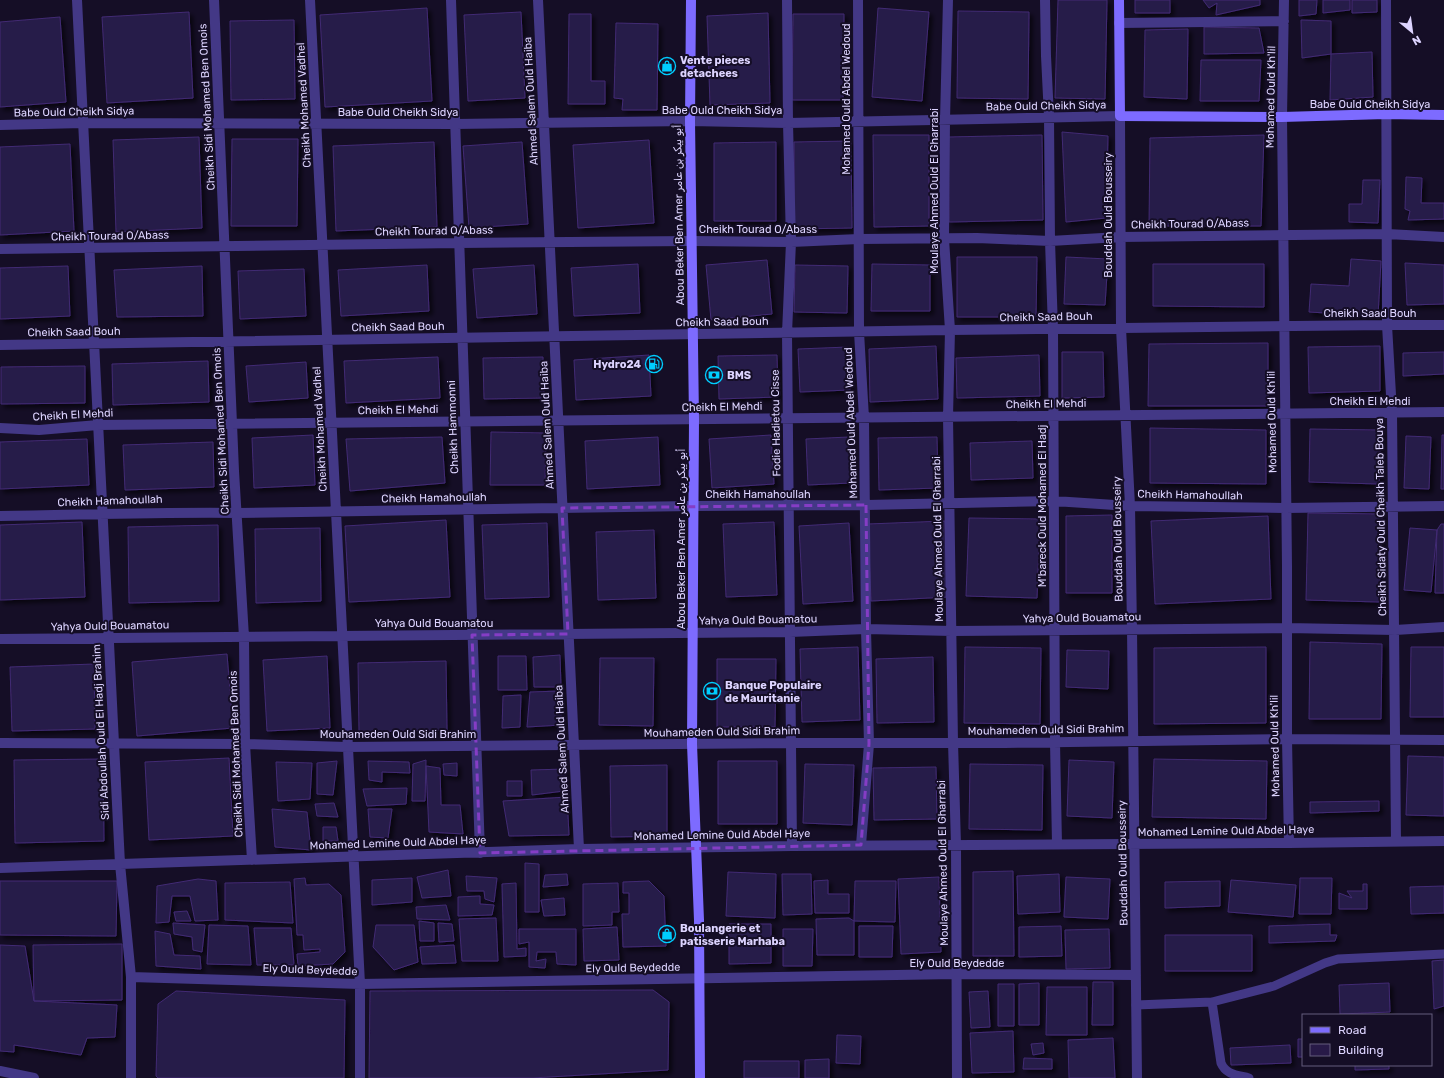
<svg xmlns="http://www.w3.org/2000/svg" width="1444" height="1078" viewBox="0 0 1444 1078" font-family="Rubik,'Noto Naskh Arabic',sans-serif">
  <style>
    .building { fill: #281a48; stroke: #412b74; filter: url(#shadow) }
    .lines { fill: none; stroke-linecap: round; stroke-linejoin: round }
    .lane { stroke: #433886; stroke-width: 9 }
    .street { stroke: #433886; stroke-width: 10 }
    .secondary { stroke: #7d6bff; stroke-width: 10 }
    .marked { fill: none; stroke: #853dc5; stroke-width: 3; stroke-dasharray: 8 5; stroke-linejoin: round }
    .labels { text-anchor: middle; dominant-baseline: central; stroke-width: 4; stroke-linejoin: round; paint-order: stroke }
    .poi-label { font-size: 11px; font-weight: bold; fill: #ddd4ff; stroke: #150e26; text-anchor: start }
    .street-label { font-size: 11px; fill: #ddd4ff; stroke: #150e26 }
  </style>
  <defs>
    <filter id="shadow"><feDropShadow dx="3.5" dy="3.5" stdDeviation="2" flood-color="#0009"/></filter>
  </defs>
  <rect width="100%" height="100%" fill="#150e26"/>
  <!-- building -->
  <path class="building" d="M1058,0H1107L1105,99L1055,98Z
    M1135,0H1170V13H1135Z
    M1203,0H1260V5L1216,15L1217,3L1209,8Z
    M1299,0H1317L1316,14L1299,16Z
    M1323,0H1350V10L1323,13Z
    M1352,0H1377V12L1352,13Z
    M427,8L432,101L325,107L320,15Z
    M878,8L929,12L922,101L872,97Z
    M958,11L1029,12L1028,99L957,98Z
    M189,12L193,98L107,103L102,17Z
    M521,12L525,98L468,101L464,15Z
    M768,13L770,103L710,105L707,16Z
    M569,14H591V81H605V104H568Z
    M793,14H844L843,100H792Z
    M60,17L66,102L0,107V22Z
    M294,20L295,99L231,100L230,21Z
    M1301,20L1331,21V54L1302,58Z
    M616,23L658,24L657,110H622L623,99L614,98Z
    M1204,27L1259,28L1264,53L1204,54Z
    M1188,29L1187,99L1144,97L1145,30Z
    M1372,52L1373,97L1330,100L1331,54Z
    M1201,60H1261L1259,101H1200Z
    M1062,132L1108,136L1106,218L1066,222Z
    M873,135H929V226L874,227Z
    M1042,135L1043,220L949,222L948,137Z
    M1264,135L1261,226H1149L1150,138Z
    M199,137L202,228L116,232L113,140Z
    M232,139H298L297,226H231Z
    M649,140L654,223L578,228L573,145Z
    M851,141L852,228L794,229V142Z
    M434,142L437,227L336,231L333,146Z
    M522,142L528,224L469,228L463,146Z
    M776,142V221H714V143Z
    M70,144L74,231L0,235V147Z
    M1406,177L1422,178L1421,203H1444V219L1408,220L1410,211L1405,209Z
    M1363,180H1380L1378,223L1349,222V204H1362Z
    M957,257H1037L1036,317H957Z
    M1066,257L1108,259L1105,305L1064,304Z
    M1351,259L1381,261L1378,316L1309,312L1311,284L1349,286Z
    M767,260L772,314L711,320L706,265Z
    M1405,263L1444,265V304L1407,305Z
    M638,264L640,313L574,316L571,268Z
    M872,264L930,265V311H871Z
    M1153,264H1264V307L1153,306Z
    M427,265L429,311L341,316L338,270Z
    M534,265L537,314L477,318L473,269Z
    M795,265L848,266L847,313L794,312Z
    M68,266L70,316L0,319V268Z
    M202,266L203,316L117,317L114,270Z
    M304,269L306,316L240,319L238,271Z
    M1268,343V406H1148L1149,344Z
    M936,346L938,399L870,402L869,349Z
    M1380,346V391L1309,393L1308,347Z
    M848,347L850,390L800,392L798,349Z
    M1062,352H1103L1104,397L1062,398Z
    M1444,352V374L1403,376V353Z
    M649,355L651,396L576,400L574,360Z
    M777,355L778,397L719,399L718,356Z
    M1039,355L1040,396L957,398L956,358Z
    M438,357L440,398L346,403L344,361Z
    M543,357L544,398L484,399L483,358Z
    M208,361L209,402L113,405L112,364Z
    M306,362L308,398L249,402L246,366Z
    M85,366V403L1,404V367Z
    M1150,428L1266,430V484L1150,483Z
    M1310,429L1381,430L1379,484L1309,482Z
    M491,432L546,433L545,485H490Z
    M313,435L315,485L254,488L252,438Z
    M771,435L774,484L712,488L709,439Z
    M1442,435H1444V489H1441Z
    M1406,436L1431,437L1429,489L1404,488Z
    M442,437L445,483L350,491L346,439Z
    M658,437L660,485L587,489L585,441Z
    M849,437L851,483L808,485L806,439Z
    M937,437L938,488L879,490L878,438Z
    M87,439L89,485L0,489V442Z
    M1032,441L1033,478L971,480L970,443Z
    M213,442L214,487L125,490L123,445Z
    M1308,513L1382,514L1379,602L1306,600Z
    M1112,515V593H1066V516Z
    M1268,516L1271,599L1155,604L1151,521Z
    M969,518L1040,519L1037,598L966,596Z
    M446,520L450,597L349,602L345,526Z
    M945,521L948,597L871,601L868,524Z
    M82,522L85,597L0,600V525Z
    M774,522L777,595L726,597L723,524Z
    M547,523L549,597L485,599L482,525Z
    M849,523L853,601L803,604L799,526Z
    M1441,524H1444V593H1435L1437,530Z
    M218,525L219,601L129,603L128,527Z
    M320,528L321,601L256,603L255,529Z
    M1410,528L1437,530L1431,592L1404,590Z
    M654,530L656,598L598,600L596,532Z
    M1310,642L1382,644L1381,719H1309Z
    M858,647L860,720L802,722L800,649Z
    M965,647L1041,648L1040,724L964,723Z
    M1266,647V723L1154,724V648Z
    M1411,647H1444V717H1410Z
    M1067,650L1109,651L1108,689L1066,687Z
    M227,654L233,728L137,736L132,662Z
    M560,655L561,687H534L533,657Z
    M327,656L330,728L267,731L263,660Z
    M498,656H526L527,690H498Z
    M933,657L934,722L877,723L876,659Z
    M600,658H654L653,726L599,725Z
    M717,659H776L775,727H717Z
    M446,661L447,730L359,732L358,663Z
    M94,664L95,729L12,731L10,667Z
    M561,691V725L527,727L530,692Z
    M521,695L520,727L502,728L503,696Z
    M1408,756L1444,757V816L1406,815Z
    M229,758L233,836L149,840L145,762Z
    M103,759L104,841L15,843L14,760Z
    M1154,759L1267,761L1266,819L1152,817Z
    M426,760L425,801H412L413,764Z
    M1069,760L1114,762L1112,818L1067,816Z
    M337,761L333,795L317,794V763Z
    M368,761L409,762L410,773L382,772V782L369,780Z
    M718,761H777V824H718Z
    M276,762L312,763L310,799L278,801Z
    M457,763V776L444,775L443,764Z
    M805,764L854,765L852,825L803,823Z
    M970,764L1043,765L1042,830L969,829Z
    M667,765V836L611,837L610,766Z
    M426,766L440,768L441,805H460L463,834L429,832Z
    M936,767L937,819L874,820L873,768Z
    M565,769L564,791L532,795L531,770Z
    M507,781H522V796H507Z
    M407,788L406,804L367,806L363,789Z
    M567,797L569,835L509,836L503,801Z
    M1379,801V811L1310,813V802Z
    M334,803L338,817L317,816L315,804Z
    M272,809L307,812L311,850L275,847Z
    M368,809H392L388,838L370,837Z
    M323,827H336L338,841H323Z
    M525,863L539,864V912H525Z
    M448,870L451,896L422,898L417,877Z
    M1013,871L1014,956H973V872Z
    M728,872L776,874L775,918L726,916Z
    M567,874L568,885L543,887L545,875Z
    M782,874H811L812,914L783,915Z
    M1059,874L1060,912L1018,914L1017,876Z
    M466,876L497,878L494,902L485,899L484,891H467Z
    M939,877L941,952L901,954L898,879Z
    M1066,877L1110,879L1108,919L1064,917Z
    M305,878L306,885L329,884L341,895L345,952L333,964L298,966L297,954L320,952V949L304,950L303,935H297L294,879Z
    M412,878V902L372,905V880Z
    M1300,878H1332L1331,914H1299Z
    M198,879L216,881L218,920L195,921L190,896H172L169,922L156,923L157,886Z
    M828,880V894H849V913H815L814,881Z
    M1231,880L1296,885L1293,917L1228,912Z
    M0,881H117L116,936L0,935Z
    M649,881L664,896L666,946L623,947L622,914H629V893H623V882Z
    M855,881H896L895,922L854,921Z
    M1220,881V906L1165,908V882Z
    M290,882L293,923L225,920V883Z
    M516,883L517,949L526,948V956L504,957L502,884Z
    M618,883L619,912H612V925L583,926V884Z
    M1363,884H1367V909H1339V893L1352,898L1347,891H1363Z
    M1444,886V913L1411,914L1410,887Z
    M480,896V904L494,905L492,915L458,916V897Z
    M564,898L565,915L544,916L541,900Z
    M446,905L450,920L417,919L416,907Z
    M187,911L191,921H176L174,912Z
    M496,918L498,961H462L459,919Z
    M849,918L854,921V955H817L816,919Z
    M419,921L434,923V941H420Z
    M173,923L205,925L202,952L193,950L192,937L174,934Z
    M438,923L452,924L454,941L439,942Z
    M729,924H771V963L729,964Z
    M1330,924V935H1337L1335,941L1269,943V926Z
    M209,925L248,926L251,965L207,964Z
    M376,925H414L418,962L394,970L373,947Z
    M859,926H893L892,957H859Z
    M1061,926L1062,956L1019,957V927Z
    M617,927L619,960L584,961L583,929Z
    M254,928H291L294,965H257Z
    M519,929H576V965L557,964L556,952H537L536,961L546,959L545,968L529,967V942L519,944Z
    M783,929H813L812,966H783Z
    M1109,929L1110,968L1066,969L1065,930Z
    M155,931L170,934L174,955L200,956L201,969L156,966Z
    M1165,935H1252V971H1165Z
    M122,944V1000L34,1001L33,945Z
    M0,945L25,946L34,1001L117,1005L115,1037L87,1038L81,1055L14,1045V1052L0,1051Z
    M454,945L456,963L422,964L420,947Z
    M1444,960V1006L1434,1009L1432,961Z
    M1093,982H1113V1025H1092Z
    M1039,983V1025H1019V984Z
    M1389,983L1390,1012L1340,1014L1339,985Z
    M998,984H1014V1026H998Z
    M1047,987H1087V1035H1046Z
    M653,990L669,1002L668,1070L532,1078H369L370,991Z
    M176,991L345,1000L344,1078H158L156,1076L158,1004Z
    M988,991L990,1027L971,1028L969,992Z
    M1013,1031L1014,1072L972,1073L970,1033Z
    M837,1035L861,1036L860,1064L836,1063Z
    M1113,1038L1115,1078H1069L1068,1040Z
    M1298,1039H1303V1057H1298Z
    M1043,1043L1044,1053L1033,1055L1031,1044Z
    M1290,1045L1291,1063L1231,1065L1230,1048Z
    M1024,1058L1052,1059V1069H1023Z
    M829,1059V1078H805V1060Z
    M744,1061H799V1078H744Z
    M1355,1065H1389V1069L1355,1070Z"/>
  <g class="lines">
    <!-- lane -->
    <path class="lane" d="M1212,1002L1221,1063C1226,1075 1238,1075 1249,1078
      M1136,1005L1212,1002L1274,986L1325,963L1338,959L1444,954"/>
    <!-- street -->
    <path class="street" d="M77,0L120,864L131,977V1078
      M214,0L234,471L244,637L245,744L252,860
      M310,0L360,984V1078
      M451,0L480,853
      M538,0L579,849
      M787,0L788,123L791,242L787,333L792,846
      M858,0L859,332L864,418L866,629L869,744L861,845
      M948,0L945,120L944,239L950,330L948,417L953,742L956,845L957,1078
      M1045,0L1046,56L1049,117L1050,241L1053,329L1055,742L1057,844
      M1284,0L1282,117L1287,566V739L1289,843
      M1386,0L1387,325L1392,412L1396,842
      M1119,23L1284,21
      M0,125L83,123L455,124L690,121L788,123L1120,116L1121,328L1130,506L1132,629L1137,1078
      M0,249L459,243L692,241L791,242L859,239L977,238L1050,241L1120,237L1387,234L1444,237
      M0,345L950,330L1387,325H1444
      M0,428L39,430L98,425L1444,412
      M0,516C79,515 158,512 237,513L693,506L866,505L1054,501L1130,506L1285,508L1444,506
      M0,639L790,632L866,629L952,631L1287,628L1395,630L1444,627
      M0,743L245,744L347,747L790,743H1005L1287,739L1444,740
      M0,868L579,849L792,846L1289,843L1444,841
      M131,977L360,984L956,974L1136,975
      M0,1071L34,1078"/>
    <!-- secondary -->
    <path class="secondary" d="M691,0L690,121L694,419L692,744L699,920L700,1078
      M1119,0L1120,116L1282,117L1386,114L1444,115"/>
  </g>
  <!-- marked area -->
  <path class="marked" d="M866,505L869,744L861,845L480,853L472,635L568,634L562,508Z"/>
  <!-- icons -->
  <defs>
    <g id="shop-ring" transform="scale(0.9)"><circle r="9.5" fill="#150e26" stroke="#00cdff" stroke-width="1.5"/><path d="M-5-2.5h2.3a2.7 3.5 0 0 1 5.4 0H5L5.5 6h-11ZM-1.5-2.5h3a1.5 2.3 0 0 0-3 0Z" fill="#00cdff"/></g>
    <g id="fuel-ring" transform="scale(0.9)"><circle r="9.5" fill="#150e26" stroke="#00cdff" stroke-width="1.5"/><path d="M-5.5-6h7V0h2V4h1.3V-2.5L3-4.5l.8-.8L6-3V5H2.5V1h-1V6h-7ZM-4.2-4.7v3.2H.2V-4.7Z" fill="#00cdff"/></g>
    <g id="bank-ring" transform="scale(0.9)"><circle r="9.5" fill="#150e26" stroke="#00cdff" stroke-width="1.5"/><path d="M-6-4H6V4H-6ZM0-2.3a2.3 2.3 0 1 0 0 4.6a2.3 2.3 0 1 0 0-4.6Z" fill="#00cdff"/></g>
  </defs>
  <g fill-rule="evenodd">
    <use href="#shop-ring" x="667" y="66"/>
    <use href="#fuel-ring" x="654" y="364"/>
    <use href="#bank-ring" x="714" y="375"/>
    <use href="#bank-ring" x="712" y="691"/>
    <use href="#shop-ring" x="667" y="934"/>
  </g>
  <g class="labels">
    <!-- poi labels -->
    <g class="poi-label">
      <text x="680" y="60">Vente pieces<tspan x="680" dy="13">detachees</tspan></text>
      <text x="641" y="364" text-anchor="end">Hydro24</text>
      <text x="727" y="375">BMS</text>
      <text x="725" y="685">Banque Populaire<tspan x="725" dy="13">de Mauritanie</tspan></text>
      <text x="680" y="928">Boulangerie et<tspan x="680" dy="13">patisserie Marhaba</tspan></text>
    </g>
    <!-- street labels -->
    <g class="street-label">
      <text transform="translate(1271 97) rotate(-89)">Mohamed Ould Kh'lil</text>
      <text transform="translate(846 99) rotate(-90)">Mohamed Ould Abdel Wedoud</text>
      <text transform="translate(531 101) rotate(-93)">Ahmed Salem Ould Haiba</text>
      <text x="1370" y="104">Babe Ould Cheikh Sidya</text>
      <text transform="translate(304 105) rotate(-93)">Cheikh Mohamed Vadhel</text>
      <text transform="translate(1046 106) rotate(-1)">Babe Ould Cheikh Sidya</text>
      <text transform="translate(207 107) rotate(-93)">Cheikh Sidi Mohamed Ben Omois</text>
      <text x="722" y="110">Babe Ould Cheikh Sidya</text>
      <text transform="translate(74 112) rotate(-1)">Babe Ould Cheikh Sidya</text>
      <text x="398" y="112">Babe Ould Cheikh Sidya</text>
      <text transform="translate(934 191) rotate(-90)">Moulaye Ahmed Ould El Gharrabi</text>
      <text transform="translate(679 215) rotate(-91)">Abou Beker Ben Amer أبو بيكر بن عامر</text>
      <text transform="translate(1108 215) rotate(-90)">Bouddah Ould Bousseiry</text>
      <text transform="translate(1190 224) rotate(-1)">Cheikh Tourad O/Abass</text>
      <text x="758" y="229">Cheikh Tourad O/Abass</text>
      <text transform="translate(434 231) rotate(-1)">Cheikh Tourad O/Abass</text>
      <text transform="translate(110 236) rotate(-1)">Cheikh Tourad O/Abass</text>
      <text x="1370" y="313">Cheikh Saad Bouh</text>
      <text transform="translate(1046 317) rotate(-1)">Cheikh Saad Bouh</text>
      <text transform="translate(722 322) rotate(-1)">Cheikh Saad Bouh</text>
      <text transform="translate(398 327) rotate(-1)">Cheikh Saad Bouh</text>
      <text transform="translate(74 332) rotate(-1)">Cheikh Saad Bouh</text>
      <text x="1370" y="401">Cheikh El Mehdi</text>
      <text transform="translate(1046 404) rotate(-1)">Cheikh El Mehdi</text>
      <text transform="translate(722 407) rotate(-1)">Cheikh El Mehdi</text>
      <text transform="translate(398 410) rotate(-1)">Cheikh El Mehdi</text>
      <text transform="translate(73 415) rotate(-3)">Cheikh El Mehdi</text>
      <text transform="translate(1272 422) rotate(-91)">Mohamed Ould Kh'lil</text>
      <text transform="translate(776 423) rotate(-91)">Fodie Hadietou Cisse</text>
      <text transform="translate(851 423) rotate(-92)">Mohamed Ould Abdel Wedoud</text>
      <text transform="translate(547 425) rotate(-93)">Ahmed Salem Ould Haiba</text>
      <text transform="translate(453 427) rotate(-92)">Cheikh Hammonni</text>
      <text transform="translate(320 429) rotate(-93)">Cheikh Mohamed Vadhel</text>
      <text transform="translate(221 431) rotate(-93)">Cheikh Sidi Mohamed Ben Omois</text>
      <text x="758" y="494">Cheikh Hamahoullah</text>
      <text transform="translate(1190 495) rotate(1)">Cheikh Hamahoullah</text>
      <text transform="translate(434 498) rotate(-1)">Cheikh Hamahoullah</text>
      <text transform="translate(110 501) rotate(-2)">Cheikh Hamahoullah</text>
      <text transform="translate(1042 506) rotate(-90)">M'bareck Ould Mohamed El Hadj</text>
      <text transform="translate(1381 517) rotate(-91)">Cheikh Sidaty Ould Cheikh Taleb Bouya</text>
      <text transform="translate(681 539) rotate(-90)">Abou Beker Ben Amer أبو بيكر بن عامر</text>
      <text transform="translate(938 539) rotate(-91)">Moulaye Ahmed Ould El Gharrabi</text>
      <text transform="translate(1118 539) rotate(-91)">Bouddah Ould Bousseiry</text>
      <text transform="translate(1082 618) rotate(-1)">Yahya Ould Bouamatou</text>
      <text transform="translate(758 620) rotate(-1)">Yahya Ould Bouamatou</text>
      <text x="434" y="623">Yahya Ould Bouamatou</text>
      <text transform="translate(110 626) rotate(-1)">Yahya Ould Bouamatou</text>
      <text transform="translate(1046 730) rotate(-1)">Mouhameden Ould Sidi Brahim</text>
      <text transform="translate(101 732) rotate(-93)">Sidi Abdoullah Ould El Hadj Brahim</text>
      <text transform="translate(722 732) rotate(-1)">Mouhameden Ould Sidi Brahim</text>
      <text x="398" y="734">Mouhameden Ould Sidi Brahim</text>
      <text transform="translate(1275 746) rotate(-91)">Mohamed Ould Kh'lil</text>
      <text transform="translate(562 749) rotate(-93)">Ahmed Salem Ould Haiba</text>
      <text transform="translate(236 754) rotate(-92)">Cheikh Sidi Mohamed Ben Omois</text>
      <text transform="translate(1226 831) rotate(-1)">Mohamed Lemine Ould Abdel Haye</text>
      <text transform="translate(722 835) rotate(-1)">Mohamed Lemine Ould Abdel Haye</text>
      <text transform="translate(398 843) rotate(-2)">Mohamed Lemine Ould Abdel Haye</text>
      <text transform="translate(943 863) rotate(-91)">Moulaye Ahmed Ould El Gharrabi</text>
      <text transform="translate(1123 863) rotate(-91)">Bouddah Ould Bousseiry</text>
      <text x="957" y="963">Ely Ould Beydedde</text>
      <text transform="translate(633 968) rotate(-1)">Ely Ould Beydedde</text>
      <text transform="translate(310 970) rotate(2)">Ely Ould Beydedde</text>
    </g>
  </g>
  <!-- legend -->
  <rect x="1302" y="1014" width="130" height="52" fill="#150e26" stroke="#655d7d"/>
  <rect x="1310" y="1027" width="20" height="6" fill="#7d6bff" stroke="#655d7d"/>
  <text x="1338" y="1034" font-size="12" fill="#ddd4ff">Road</text>
  <rect x="1310" y="1044" width="20" height="12" fill="#281a48" stroke="#655d7d"/>
  <text x="1338" y="1054" font-size="12" fill="#ddd4ff">Building</text>
  <!-- north arrow -->
  <g transform="translate(1412 32) rotate(151)" stroke="#150e26" stroke-width="3" paint-order="stroke">
  <path d="M0-3L7 15L0 10L-7 15Z" fill="#ddd4ff"/>
  <text y="-6" font-size="11" font-weight="bold" text-anchor="middle" fill="#ddd4ff">N</text>
  </g>
</svg>
